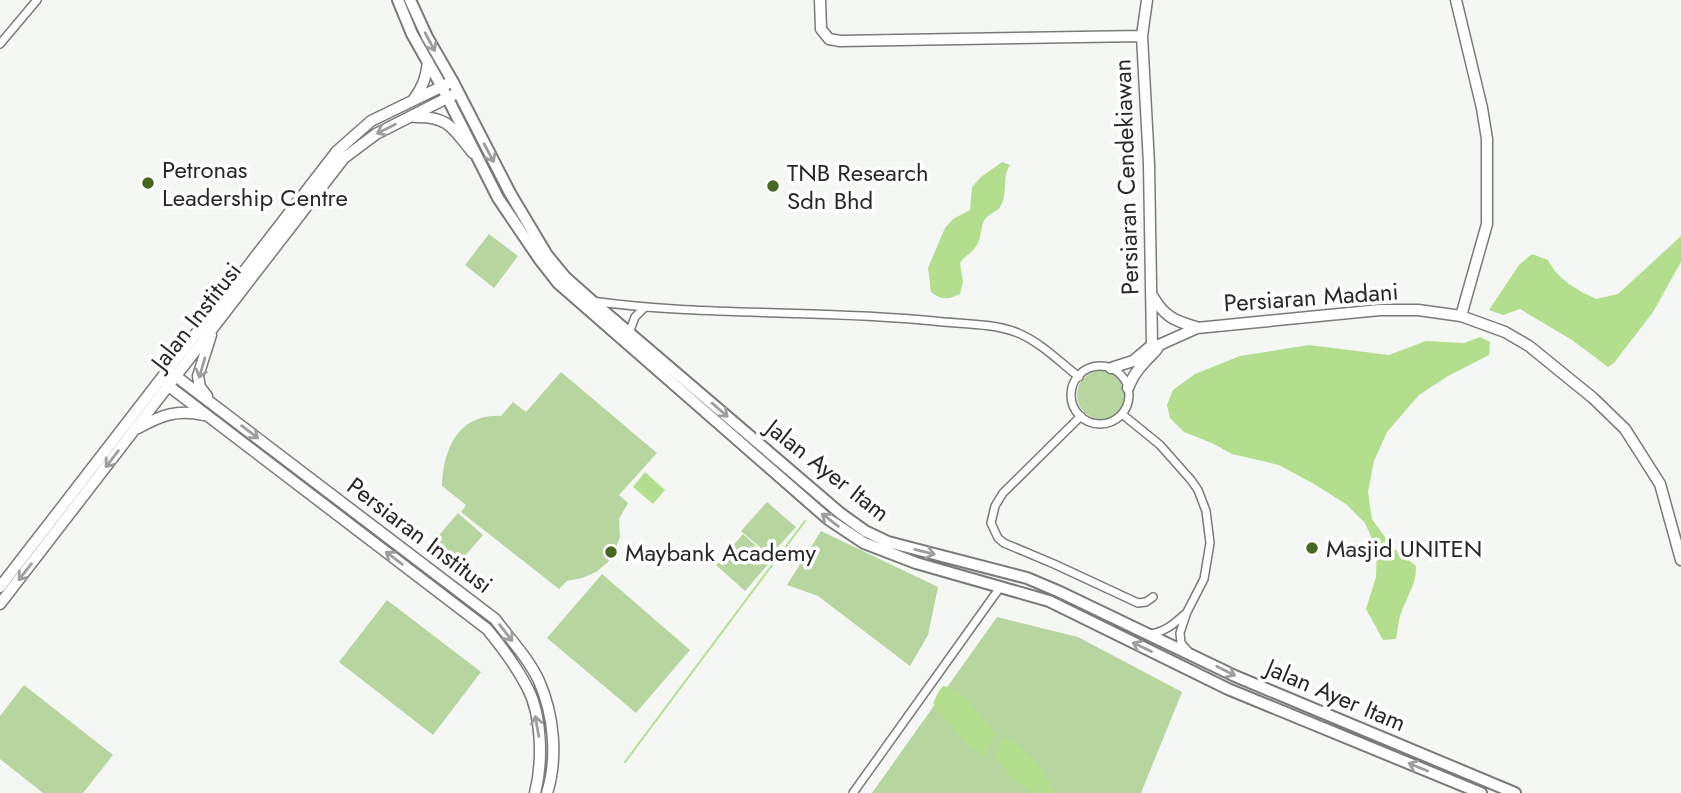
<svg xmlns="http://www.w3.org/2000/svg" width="1681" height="793" viewBox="0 0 1681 793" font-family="Jost,sans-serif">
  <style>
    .green { fill: #b7d59f }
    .water { fill: #b2de8d }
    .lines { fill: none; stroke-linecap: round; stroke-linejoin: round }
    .stream { stroke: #b2de8d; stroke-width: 2 }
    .street-casing { stroke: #797b78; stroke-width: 10 }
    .secondary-casing { stroke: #797b78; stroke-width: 13 }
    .primary-casing { stroke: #797b78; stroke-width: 14 }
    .street { stroke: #fff; stroke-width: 7 }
    .secondary { stroke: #fff; stroke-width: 10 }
    .primary { stroke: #fff; stroke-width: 10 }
    .oneway { stroke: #9e9e9e }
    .poi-dot { fill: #456921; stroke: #fff; stroke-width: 2.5 }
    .labels { text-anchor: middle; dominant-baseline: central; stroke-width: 7; stroke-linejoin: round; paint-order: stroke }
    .poi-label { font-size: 24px; fill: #272827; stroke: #fff; text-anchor: start }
    .street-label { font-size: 24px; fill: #272827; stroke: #fff }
  </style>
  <rect width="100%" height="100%" fill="#f5f7f4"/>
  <!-- green -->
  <path class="green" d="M489,234L518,256L494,288L465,265Z
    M1077 395a24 24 0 1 1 48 0a24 24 0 1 1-48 0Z
    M561,372L657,453L619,495L628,503L619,519L620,537L614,552L608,562L596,572L582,578L567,581L559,589L461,512L466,505L442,486C443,449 459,413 501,416L513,402L526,412Z
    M767,502L796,527L770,556L741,531Z
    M458,513L483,535L459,563L434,541Z
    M821,531L938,587L928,635L910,666L818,596L787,585Z
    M743,534L772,560L745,591L716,565Z
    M602,574L690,650L636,713L547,638Z
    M387,600L481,672L433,735L339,662Z
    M997,617L1078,637L1182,692L1141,793H872Z
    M24,685L113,755L83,793H43L0,759V716Z"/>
  <!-- water -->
  <path class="water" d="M1002,162L1010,165C1001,178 1009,194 1000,207C997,212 990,213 987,217C980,223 982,236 978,243C973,253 965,255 960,263L963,282L960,294C948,300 941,300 931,292L928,268L945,228L953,219L970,210L972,187L981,177Z
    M1681,236V262L1653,312L1614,363L1608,367L1572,340L1520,309L1503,315L1489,310L1519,265L1532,254L1548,260C1558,280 1577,290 1596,299L1618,294Z
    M1480,337L1490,342L1489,355L1448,376L1419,395L1387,432L1374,461L1368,492L1372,519L1392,547L1416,566C1417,583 1407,596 1402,611C1398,619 1398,630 1396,639L1383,640L1366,609L1376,577L1377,550L1365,523L1346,504L1314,484L1279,465L1232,454L1212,443L1184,432L1170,418L1167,405L1173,390L1195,374L1240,356L1309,345L1389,355L1426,341L1464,343Z
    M645,472L665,490L653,504L633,487Z
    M943,686C962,688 983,719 995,733V735L984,756C965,746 947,720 933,703L939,691Z
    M1004,738L1010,739L1018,745L1040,766L1055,793H1032L1011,777L995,756Z"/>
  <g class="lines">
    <!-- stream -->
    <path class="stream" d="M625,762L805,521"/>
    <!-- street casing -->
    <g class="street-casing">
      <path id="street" d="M0,44L37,0
        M592,301C705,317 820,309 934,321C960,324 994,323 1018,333C1040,342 1060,362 1079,377
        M629,333L635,317L644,308
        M1071 395a29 29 0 1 1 58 0a29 29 0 1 1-58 0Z
        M1122,414L1160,445L1191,480L1198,490L1206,511L1210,543L1204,579L1187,612L1180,633L1181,643L1188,651
        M1081,416L1003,493L995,506L991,523L998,538L1004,543L1054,564L1138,603L1146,602L1153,597
        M1151,634C1166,631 1174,624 1185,614
        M853,793L1001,586"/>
    </g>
    <!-- secondary casing -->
    <g class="secondary-casing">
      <path id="secondary" d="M820,0L821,29L829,39L840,41L1142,36
        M1147,0L1142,36L1149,164L1152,345L1155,348
        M1456,0L1482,108L1487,139V224L1461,316
        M414,99C423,87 426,77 428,62
        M415,117C449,116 453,129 473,153
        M1153,297C1165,317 1175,321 1196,327
        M1111,368L1133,361L1152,345H1159L1197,328L1380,310H1418L1461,316L1505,332L1529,346L1593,398L1625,429L1660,484L1681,560
        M173,374L495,619C510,639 529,659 539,681C554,715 558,758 547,793
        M166,384L487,629C502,647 516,666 527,687C542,715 543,762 535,793
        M1128,388C1132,378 1136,371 1144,363C1149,356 1156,353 1159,345
        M207,396L200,387L198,376L211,335
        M138,428C162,415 177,409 204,415
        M0,587L337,151L371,121L449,83
        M0,604L344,158L376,134L455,94"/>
    </g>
    <!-- primary casing -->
    <g class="primary-casing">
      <path id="primary" d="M398,0L412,34L442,87L498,198L540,260L558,283L828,519L864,543L916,563L1049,601L1228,689L1481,793
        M410,0L427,37L453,82L510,193L547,255L565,277L592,301L840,513L865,531L888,542L1027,578L1060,592L1235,676L1515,793"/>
    </g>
    <!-- street -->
    <use href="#street" class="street"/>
    <!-- secondary -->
    <use href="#secondary" class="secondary"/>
    <!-- primary -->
    <use href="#primary" class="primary"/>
  </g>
  <!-- one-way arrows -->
  <defs><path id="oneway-shaft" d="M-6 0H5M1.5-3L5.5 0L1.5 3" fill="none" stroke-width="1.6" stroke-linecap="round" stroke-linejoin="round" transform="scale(1.75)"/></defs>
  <g class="oneway">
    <use href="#oneway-shaft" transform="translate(430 42) rotate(62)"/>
    <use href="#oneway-shaft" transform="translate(386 129) rotate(153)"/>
    <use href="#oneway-shaft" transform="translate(489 153) rotate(62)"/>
    <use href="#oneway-shaft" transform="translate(202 368) rotate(106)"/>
    <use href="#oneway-shaft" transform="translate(720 410) rotate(41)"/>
    <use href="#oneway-shaft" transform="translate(250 432) rotate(37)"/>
    <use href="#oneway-shaft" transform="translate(112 459) rotate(128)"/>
    <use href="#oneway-shaft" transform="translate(830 520) rotate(-143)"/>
    <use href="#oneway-shaft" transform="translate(925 552) rotate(14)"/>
    <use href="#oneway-shaft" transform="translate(394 558) rotate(-143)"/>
    <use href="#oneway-shaft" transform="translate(25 572) rotate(128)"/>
    <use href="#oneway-shaft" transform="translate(506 633) rotate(52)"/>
    <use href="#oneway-shaft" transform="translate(1142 647) rotate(-154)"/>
    <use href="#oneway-shaft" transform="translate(1226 671) rotate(27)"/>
    <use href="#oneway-shaft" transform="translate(537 726) rotate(-100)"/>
    <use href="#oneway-shaft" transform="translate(1418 767) rotate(-158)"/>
  </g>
  <!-- markers -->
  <g class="poi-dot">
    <circle cx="148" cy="183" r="7"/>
    <circle cx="773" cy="186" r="7"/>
    <circle cx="1312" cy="548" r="7"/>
    <circle cx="611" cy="552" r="7"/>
  </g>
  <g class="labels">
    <!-- poi labels -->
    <g class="poi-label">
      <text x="162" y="169">Petronas<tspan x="162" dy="28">Leadership Centre</tspan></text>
      <text x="787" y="172">TNB Research<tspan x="787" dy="28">Sdn Bhd</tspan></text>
      <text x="1326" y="548">Masjid UNITEN</text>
      <text x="625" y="552">Maybank Academy</text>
    </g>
    <!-- street labels -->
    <g class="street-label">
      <text transform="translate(1126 177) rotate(-92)">Persiaran Cendekiawan</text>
      <text transform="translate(1311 297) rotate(-4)">Persiaran Madani</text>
      <text transform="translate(196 316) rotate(-52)">Jalan Institusi</text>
      <text transform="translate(828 470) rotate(38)">Jalan Ayer Itam</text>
      <text transform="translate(420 535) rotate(37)">Persiaran Institusi</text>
      <text transform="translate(1336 695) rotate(23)">Jalan Ayer Itam</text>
    </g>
  </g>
</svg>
